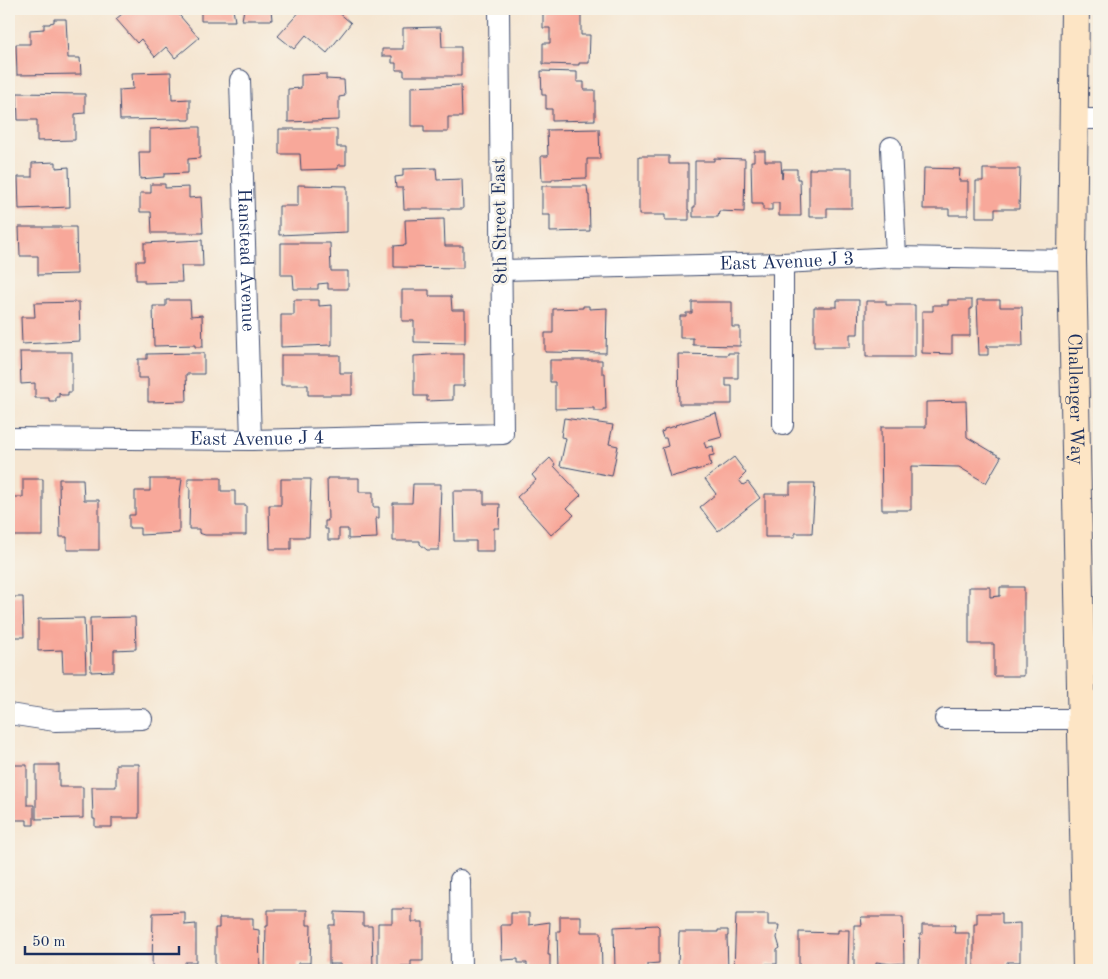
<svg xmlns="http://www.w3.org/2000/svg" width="1108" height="979" viewBox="0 0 1108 979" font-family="'Old Standard TT',serif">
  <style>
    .building { fill: #f8a89a }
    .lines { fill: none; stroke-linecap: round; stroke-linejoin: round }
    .street-casing { stroke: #3c4a6f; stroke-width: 22 }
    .secondary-casing { stroke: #3c4a6f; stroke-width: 30 }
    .street { stroke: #fff; stroke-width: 20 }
    .secondary { stroke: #fde5c5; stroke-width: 28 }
    .labels { text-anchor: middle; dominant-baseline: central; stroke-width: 5; stroke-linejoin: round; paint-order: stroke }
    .street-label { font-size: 19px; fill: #1b2f5e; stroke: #f7f3e8 }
  </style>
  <rect width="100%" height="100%" fill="#f7f3e8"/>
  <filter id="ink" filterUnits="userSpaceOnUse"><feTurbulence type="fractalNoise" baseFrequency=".02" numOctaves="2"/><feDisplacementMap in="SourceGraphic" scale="10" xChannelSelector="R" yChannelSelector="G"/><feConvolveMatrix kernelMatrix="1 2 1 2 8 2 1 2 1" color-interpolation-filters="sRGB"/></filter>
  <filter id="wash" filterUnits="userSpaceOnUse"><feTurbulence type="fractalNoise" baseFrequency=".0096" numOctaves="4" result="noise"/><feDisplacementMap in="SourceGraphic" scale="20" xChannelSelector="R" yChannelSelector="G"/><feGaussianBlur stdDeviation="1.12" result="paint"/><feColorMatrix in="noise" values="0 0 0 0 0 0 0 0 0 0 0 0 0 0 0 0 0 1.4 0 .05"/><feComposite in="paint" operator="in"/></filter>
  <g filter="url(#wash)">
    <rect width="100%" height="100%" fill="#f5e5d0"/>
    <g id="blocks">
      <!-- building -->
      <path class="building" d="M128,9H151L152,11L155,9H174L199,38L175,58L166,47L155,57L141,39L137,43L116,19Z
        M201,9H233L235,21H201Z
        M244,9H271L272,20H242Z
        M302,9H338L337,11L351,23L327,53L306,35L294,49L278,36Z
        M543,9H581V35H590L589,63H579V65L543,64V43H550V28H543Z
        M54,19H66L68,58H80L81,74L17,75L16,44H30V30L44,29V24H50V23L54,22Z
        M441,27L442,47H461V76H404V70H396V63H392V56H382V49H403V28Z
        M541,71L577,72V82H584V90H595V120L552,121V109H546V95H542Z
        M171,72L172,100L190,99V120H182V119L120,120L119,90L133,89L132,73Z
        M326,74V79L344,80L345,96L339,97V120L288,122V89L301,88V75Z
        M461,85L462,117H448V132H424V126H411V87Z
        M17,93L85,94V113L75,114V140L37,141V120H18Z
        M193,127H200V158L188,159V173L164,174V177L140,179L139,152H150V129Z
        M279,129H337V147H346V165H338V169L301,170L300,154H279Z
        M599,129L600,159H587V178L552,179V181H542L541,156H548L547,130Z
        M754,151H765V161H781L782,179L783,169H797V179H800L801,216H779V203H772V210H763V204H752L751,161H754Z
        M639,156H669V164H688V210H689V220H665V215H639Z
        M714,158L745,159L744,212L719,211L718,217H693V207H695V161H714Z
        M56,162V168L69,167L70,207L19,209L18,177H32V163Z
        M436,168L437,180L462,179L463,209H404L403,188H396L395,177L403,176V169Z
        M816,168H852V208H827V217H809V169H816Z
        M924,168L960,169L959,181H968V215H949V209H923Z
        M983,169H1020L1019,209H995V217H976V181H983Z
        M151,184H165V188L189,187V198L201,197L203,233H152L151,212H140V193H151Z
        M298,185L347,186V232L279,235V206H298Z
        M542,186H587L588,195H589L590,231L550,232V215H542Z
        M444,219L445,246H463V268L394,267V246L406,245L405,220Z
        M19,227H76L77,274L38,275V256H20Z
        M202,240L203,266H181L182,282L144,283V280H136V261H144V243Z
        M281,243H330L331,271H348V289H328V283L318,284V289H294L293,275H281Z
        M402,290H429V296H451L452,310H465V343L414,342V321H402Z
        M166,300H190L191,316L202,315L203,347H195V345L154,346L153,306H166Z
        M294,300H319V306L332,305V345L281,347V315H294Z
        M837,300H859L858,334H850V347H814V307H837Z
        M948,300H972V309H970V336H952V354L922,353V311H933V305H948Z
        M977,300H1000V307H1022L1023,346H986V348H988V355H979Z
        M866,301H886V305H915V357H866Z
        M79,302L80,341L22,344L21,317H35L34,303Z
        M692,302H732V327H740V346L693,345V338H680V316H686V313H692Z
        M583,306H589V309L607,308L606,353L545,352V333H553V309L583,308Z
        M20,352H72V392H68V395H61L59,392V397H56V401H49V398H35V383L21,384Z
        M196,353H204V374H186L187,401L148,402V378H138V359H147V354Z
        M728,353H738V378H726V386H732V404H679L678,354L728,355Z
        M449,354H464V386H453V400L427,401V396H414V356Z
        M281,355H340V373H352V395H308V385H281Z
        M550,360H602V373H605L606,409H603V411H594V408L555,409V382H550Z
        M966,401L967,437L1001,457L986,483L959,467L911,466V510H882L881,427H926V402Z
        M716,413L722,437L704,442L706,448L713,446L714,455L709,456L711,466L670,477L662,448L668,446L666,438H663L661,432L664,431V429L676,426L675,425Z
        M564,418L613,425L609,444L618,446L612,476L560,466L566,438L561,437Z
        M734,457L746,473L739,480L743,485L748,482L760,498L718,531L700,507L716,494L705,479Z
        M550,458L555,464L554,466L581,495L567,508L574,515L551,535L517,497L536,480L532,475Z
        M188,478H221V491H235V505H246V535H205L199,533V529H189L190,487H188Z
        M327,478H359V492H373V507H379V518H376L377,538L348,539V529H339V540H328V529H325V521H328Z
        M23,479H43V536H9V497H23Z
        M59,479H83L84,500H99V550H67V537H60Z
        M150,479H182L179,500V533L140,535V528H129V515H135V491H150Z
        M281,479H311L309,537H291V549H270L269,505H281Z
        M790,483H815L812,533H795V537H765V494H790Z
        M413,484H441L439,550H427L420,544V541H393V503H412Z
        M453,491H484V504H500L499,528H494V551H476V541H454Z
        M969,587H990V597L1000,596V587H1024V676H994V644H969Z
        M9,597H23L24,637H9Z
        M135,617L136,649L114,650V671L91,672L90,618Z
        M84,618L86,672H63L62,650L38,651V619Z
        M116,764H139V818H112V827H95V819H93L92,787H116Z
        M9,765H27V805H34V825H27V820H9Z
        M36,765H59V787H83V818L36,819Z
        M392,909H412V922H423V961H411V966H401V970H378V923H392Z
        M268,910H307V925H311L310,963H298V968H288V970H265L266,926H268Z
        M185,912V925L196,924V962H185V968H176V970H152L153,913Z
        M335,912L363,913V926H372L373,970H350V968H340V964H329V925H335Z
        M511,913H529V925L550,922L548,955H550V970H527V963H518V959L502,960L501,925H511Z
        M977,913H1002V924L1020,923V962H1007V967H997V970H974V924H977Z
        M736,914H768V925H779L777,938L780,948L777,950V964H766V968H757V970H734Z
        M560,916H581V932H601L602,970H558L557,931H560Z
        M861,917H903L904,963L891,964L876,962V970H854V925H862Z
        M219,918H253V929L259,930L260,970H227V967H215V928H219Z
        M657,925L659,927V963L647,964V969L615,970L614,927Z
        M922,925H955L954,933H969V970H935V967H919L920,934H922Z
        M718,930H728V936H727L728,970H696V967H694V969H678L679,932H718Z
        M838,930H849L848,970H816V966H814V969L799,968V932L838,933Z"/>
    </g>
  </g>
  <g filter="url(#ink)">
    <use href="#blocks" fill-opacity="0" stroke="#3c4a6f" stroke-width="1"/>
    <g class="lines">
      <!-- street casing -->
      <g class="street-casing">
        <g id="street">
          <path id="s1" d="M240,80L251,440"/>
          <path d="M1075,119H1099"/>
          <path d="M891,147L896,257"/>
          <path id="s2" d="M502,270L783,263L896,257L1072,260"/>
          <path d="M783,425V263"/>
          <path id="s3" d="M9,438L251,440L503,434L499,9"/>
          <path d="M9,714L55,721L142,719"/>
          <path d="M945,719H1099"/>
          <path d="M460,880L461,970"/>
        </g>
      </g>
      <!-- secondary casing -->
      <g class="secondary-casing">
        <g id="secondary">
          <path id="s4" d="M1075,9L1072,260L1087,970"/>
        </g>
      </g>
      <!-- street -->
      <use href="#street" class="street"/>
      <!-- secondary -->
      <use href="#secondary" class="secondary"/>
    </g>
  </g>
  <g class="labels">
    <!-- street labels -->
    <g class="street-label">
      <text transform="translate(501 221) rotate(-91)">8th Street East</text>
      <text stroke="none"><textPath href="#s1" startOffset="180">Hanstead Avenue</textPath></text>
      <text stroke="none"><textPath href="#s2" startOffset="285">East Avenue J 3</textPath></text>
      <text stroke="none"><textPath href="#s4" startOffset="390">Challenger Way</textPath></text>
      <text stroke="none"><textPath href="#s3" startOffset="248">East Avenue J 4</textPath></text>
    </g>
  </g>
  <!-- margin -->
  <rect width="1108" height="979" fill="none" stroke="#f7f3e8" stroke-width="30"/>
  <!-- scale -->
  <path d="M25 946v8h154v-8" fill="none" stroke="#1b2f5e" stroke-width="2.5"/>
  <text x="32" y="946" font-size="15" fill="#1b2f5e" stroke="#f7f3e8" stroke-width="4" paint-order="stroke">50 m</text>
</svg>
